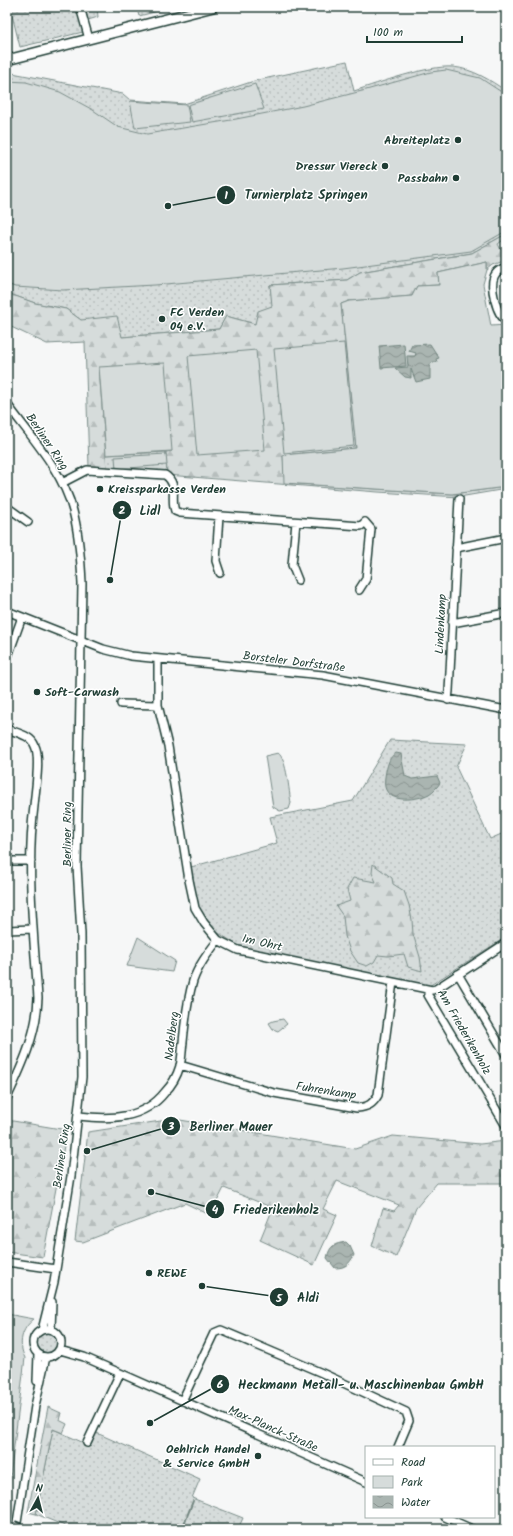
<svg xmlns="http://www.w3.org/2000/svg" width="513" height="1536" viewBox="0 0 513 1536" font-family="Kalam,sans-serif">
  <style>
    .grass { fill: url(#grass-dots); stroke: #7a8c88 }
    .forest { fill: url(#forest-firs); stroke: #7a8c88 }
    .park { fill: #d6dcdb; stroke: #7a8c88 }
    .water { fill: url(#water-waves); stroke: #72857f }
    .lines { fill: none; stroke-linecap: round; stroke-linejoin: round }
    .stream { stroke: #72857f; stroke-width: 2 }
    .minor-casing { stroke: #1f3d34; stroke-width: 10 }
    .major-casing { stroke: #1f3d34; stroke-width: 12 }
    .minor { stroke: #fff; stroke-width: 7 }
    .major { stroke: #fff; stroke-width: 9 }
    .rail { stroke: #1f3d34; stroke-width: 2; stroke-dasharray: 6 3; stroke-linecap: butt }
    .poi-dot { fill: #1f3d34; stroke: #fff; stroke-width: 1.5 }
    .labels { text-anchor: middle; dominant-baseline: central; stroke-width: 3; stroke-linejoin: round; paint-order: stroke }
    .poi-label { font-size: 12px; font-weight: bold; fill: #1f3d34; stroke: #fff; text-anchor: end }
    .street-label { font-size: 12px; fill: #1f3d34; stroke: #fff }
    .leader { fill: none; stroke: #1f3d34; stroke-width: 1.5 }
    .callout-dot { fill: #1f3d34; stroke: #fff; stroke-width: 1.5 }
    .mark-label { font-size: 12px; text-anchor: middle; font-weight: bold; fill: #fff }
    .callout-label { font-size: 13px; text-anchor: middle; font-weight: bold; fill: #1f3d34; stroke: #fff; stroke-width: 3; stroke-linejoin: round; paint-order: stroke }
  </style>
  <defs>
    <pattern id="grass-dots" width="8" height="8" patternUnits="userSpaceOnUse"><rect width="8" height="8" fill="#d6dcdb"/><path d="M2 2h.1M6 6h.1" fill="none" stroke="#b7bebd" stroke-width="1.8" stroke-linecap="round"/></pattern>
    <pattern id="forest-firs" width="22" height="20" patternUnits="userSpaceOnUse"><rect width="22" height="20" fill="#d6dcdb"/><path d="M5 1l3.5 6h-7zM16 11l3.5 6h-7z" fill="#b7bebd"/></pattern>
    <pattern id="water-waves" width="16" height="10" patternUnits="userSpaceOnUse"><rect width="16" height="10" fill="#aab5b1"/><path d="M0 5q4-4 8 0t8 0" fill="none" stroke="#8a9491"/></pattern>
  </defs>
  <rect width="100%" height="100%" fill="#f6f7f7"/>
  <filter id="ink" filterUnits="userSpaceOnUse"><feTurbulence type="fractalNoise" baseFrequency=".025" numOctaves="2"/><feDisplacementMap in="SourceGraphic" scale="8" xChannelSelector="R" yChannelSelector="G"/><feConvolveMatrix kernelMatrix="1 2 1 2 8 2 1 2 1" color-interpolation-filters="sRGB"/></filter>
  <g filter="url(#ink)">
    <!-- grass -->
    <path class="grass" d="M10,7H77L83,32L20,47Z
      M85,7H97L98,17L88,20Z
      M144,7H174L139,16L138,13Z
      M347,61L354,91C379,83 428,65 453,67C473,69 490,80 506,91V234L472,253L360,272L347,280L270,285L273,306L255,324L226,316L219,329L122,337L81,320L66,309L35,303L7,293V72L123,94L130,100L184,104L254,81Z
      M166,452L167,475L107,470L106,455Z
      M390,740L467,744L456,767L490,839L506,832V937L429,986L239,946L212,929L197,905L191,867L277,843L270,817L353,801Z
      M35 1343a12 12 0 1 1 24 0a12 12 0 1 1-24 0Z
      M53,1429L84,1443L90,1430L200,1479L192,1498L243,1518L238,1529H72L36,1514Z"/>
    <!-- forest -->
    <path class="forest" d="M506,234V238L498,244L506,260L493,265L487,270V262L438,273L439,285L417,286L412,296L349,301L341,304L356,448L283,455L285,483L452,494L506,487V489L459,497L378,492L167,475L166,452L172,451L99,368L107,470L89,467L85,342L47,344L7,325L8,305L7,293L35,303L66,309L81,320L117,316L122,337L219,329L226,316L255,324L258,311L272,306L270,285L347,280L360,272L472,253Z
      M373,864L392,878L393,884L404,891L409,905L412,920L413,934L420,957L422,971L408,967L404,954L388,956L378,955L374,962L367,966L358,963L350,951L345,936L343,916L336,906L350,901L347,889L353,878L376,882L372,873Z
      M174,1119L355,1149L393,1136L480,1144L506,1141V1183H437L416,1208L396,1257L372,1246L383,1208L394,1211L399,1205L337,1181L323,1209L337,1215L314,1265L260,1240L273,1208L224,1188L210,1215L185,1203L83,1242L75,1241L88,1132Z
      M7,1120L67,1130L43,1257L7,1252Z
      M48,1407L61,1413L59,1420L67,1424L63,1433L53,1429L36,1514L28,1512Z"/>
    <!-- park -->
    <path class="park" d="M446,70L480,78L506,95V231L471,251L343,268L155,285L63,290L15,287L7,284V81L26,82L60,92L93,110L118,127L147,134L231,120L303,106L366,90L431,72Z
      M255,84L264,109L192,122L188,105Z
      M130,101L187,105L190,122L135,128Z
      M487,262V270L483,284L491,326L506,325V487L452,494L284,483L283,455L356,448L341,304L349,301L412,296L417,286L439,285L438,273Z
      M344,343L354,446L284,453L274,349Z
      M256,350L265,450L197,455L188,356Z
      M165,363L172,451L106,455L99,367Z
      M166,454L167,465L116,469L115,457Z
      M278,753C287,759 289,792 291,803L289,809L280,811L273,807L265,756Z
      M138,937L175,961L172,972L127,966Z
      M283,1019L287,1024L278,1031L273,1029L269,1023L273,1021Z
      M7,1314L34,1319C21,1329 18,1344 25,1358L7,1502Z"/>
    <!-- water -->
    <path class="water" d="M404,344L406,366L381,368L379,346Z
      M430,344L439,358L436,359L437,362H433L430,364V379L416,382L411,369V378L405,377L395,368L408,367L407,356H415L416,353L409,351L412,345Z
      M396,753L401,754L405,776L412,779L437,776L440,783C437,787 434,791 429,794C418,800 389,804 385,787C384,782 385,776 386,771C388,764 389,757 396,753Z
      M346,1242L350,1246L354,1255C349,1264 346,1268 335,1268L327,1258C330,1245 334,1244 346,1242Z"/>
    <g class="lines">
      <!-- stream -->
      <path class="stream" d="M182,1529L193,1501"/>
      <!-- minor casing -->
      <g class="minor-casing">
        <path id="minor" d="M80,7L89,39
          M506,267C501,269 496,271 494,277C490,286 496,315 506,320
          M7,404C31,437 63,471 73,511C79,535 81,559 82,584L77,866L81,934L82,1077L71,1176L54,1282L42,1330
          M62,483L87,470L165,475C179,484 170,498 175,511L180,513L361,526L365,522L371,529L366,579L359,590
          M7,507L28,522
          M219,516L216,561L220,573
          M296,522L292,565L298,580
          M456,548L506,538
          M7,611L103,649L131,656L323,675L506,710
          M452,623L506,613
          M7,659L22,617
          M158,659V705L168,746L189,880L195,908L204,923L218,940L238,950L432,990L436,989L506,943
          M448,700L449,691L459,499
          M121,704L158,705
          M7,729C17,733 31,735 35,746C41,758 35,792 34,806C26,870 34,935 38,998C37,1034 22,1066 7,1098
          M7,861H31
          M7,930L33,929
          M458,974L506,1055
          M428,990V995L506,1126
          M180,1065L274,1093L357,1108C368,1107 373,1104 378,1095L393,982
          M79,1116C111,1120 144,1119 165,1092C172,1085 177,1076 180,1066C182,1058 182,1049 183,1042C185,1021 187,1001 193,981C198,966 208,953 218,940
          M7,1262L56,1269
          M33 1343a14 14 0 1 1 28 0a14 14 0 1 1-28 0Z
          M51,1329L52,1302
          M60,1350L84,1357L366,1482
          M37,1381L38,1354
          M182,1401L214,1333L221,1330L322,1373L406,1412L409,1421L398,1447
          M87,1443L120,1373
          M445,1517L472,1529
          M16,1529L35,1406L46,1357"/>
      </g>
      <!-- major casing -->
      <g class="major-casing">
        <path id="major" d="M7,60L213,7"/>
      </g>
      <!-- minor -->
      <use href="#minor" class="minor"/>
      <!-- major -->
      <use href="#major" class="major"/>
      <!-- rail -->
      <path class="rail" d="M7,1518L35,1529"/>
    </g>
  </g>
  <!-- markers -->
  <g class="poi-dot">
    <circle cx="458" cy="140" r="4"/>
    <circle cx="385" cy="166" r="4"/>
    <circle cx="456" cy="178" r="4"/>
    <circle cx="162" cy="319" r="4"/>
    <circle cx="100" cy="489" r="4"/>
    <circle cx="37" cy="692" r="4"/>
    <circle cx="149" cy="1273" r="4"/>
    <circle cx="258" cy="1456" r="4"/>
  </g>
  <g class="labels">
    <!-- poi labels -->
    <g class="poi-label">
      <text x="450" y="140">Abreiteplatz</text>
      <text x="377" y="166">Dressur Viereck</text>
      <text x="448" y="178">Passbahn</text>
      <text x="170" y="312" text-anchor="start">FC Verden<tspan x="170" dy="14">04 e.V.</tspan></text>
      <text x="108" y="489" text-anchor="start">Kreissparkasse Verden</text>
      <text x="45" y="692" text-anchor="start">Soft-Carwash</text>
      <text x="157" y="1273" text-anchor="start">REWE</text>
      <text x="250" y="1449">Oehlrich Handel<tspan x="250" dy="14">&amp; Service GmbH</tspan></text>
    </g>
    <!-- street labels -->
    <g class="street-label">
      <text transform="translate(47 442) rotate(56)">Berliner Ring</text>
      <text transform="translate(441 624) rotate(-87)">Lindenkamp</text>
      <text transform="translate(294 662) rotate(7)">Borsteler Dorfstraße</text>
      <text transform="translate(67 834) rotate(-90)">Berliner Ring</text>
      <text transform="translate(262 943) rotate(13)">Im Ohrt</text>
      <text transform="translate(464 1032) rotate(60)">Am Friederikenholz</text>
      <text transform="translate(172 1036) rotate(-83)">Nadelberg</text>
      <text transform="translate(326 1091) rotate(9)">Fuhrenkamp</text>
      <text transform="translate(62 1156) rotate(-82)">Berliner Ring</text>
      <text transform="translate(273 1429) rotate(24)">Max-Planck-Straße</text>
    </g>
  </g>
  <!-- callouts -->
  <path class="leader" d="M168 206L226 195M110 580L122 510M87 1151L171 1126M151 1192L215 1209M202 1286L279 1297M150 1423L220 1384"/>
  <g class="callout-dot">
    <circle cx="168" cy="206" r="4"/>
    <circle cx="110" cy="580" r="4"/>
    <circle cx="87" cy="1151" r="4"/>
    <circle cx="151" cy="1192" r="4"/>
    <circle cx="202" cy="1286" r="4"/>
    <circle cx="150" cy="1423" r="4"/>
    <circle cx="226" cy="195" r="10"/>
    <circle cx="122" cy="510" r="10"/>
    <circle cx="171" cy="1126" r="10"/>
    <circle cx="215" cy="1209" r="10"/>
    <circle cx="279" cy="1297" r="10"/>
    <circle cx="220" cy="1384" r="10"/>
  </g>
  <g class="mark-label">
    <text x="226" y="199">1</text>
    <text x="122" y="514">2</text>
    <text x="171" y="1130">3</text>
    <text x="215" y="1213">4</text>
    <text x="279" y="1302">5</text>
    <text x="220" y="1388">6</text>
  </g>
  <g class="callout-label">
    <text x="306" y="199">Turnierplatz Springen</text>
    <text x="150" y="515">Lidl</text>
    <text x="231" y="1131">Berliner Mauer</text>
    <text x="276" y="1214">Friederikenholz</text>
    <text x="308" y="1302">Aldi</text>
    <text x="361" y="1389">Heckmann Metall- u. Maschinenbau GmbH</text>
  </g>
  <!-- margin -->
  <rect width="513" height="1536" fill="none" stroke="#fff" stroke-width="24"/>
  <rect x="12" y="12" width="489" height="1512" fill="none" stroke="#1f3d34" stroke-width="1.5" filter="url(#ink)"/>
  <!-- legend -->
  <rect x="365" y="1446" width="130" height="72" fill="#ffffff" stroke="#a5b1ae"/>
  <rect x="373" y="1459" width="20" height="6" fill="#ffffff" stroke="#a5b1ae"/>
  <text x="401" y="1466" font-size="12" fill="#1f3d34">Road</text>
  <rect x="373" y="1476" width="20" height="12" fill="#d6dcdb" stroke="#a5b1ae"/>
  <text x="401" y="1486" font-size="12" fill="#1f3d34">Park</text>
  <rect x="373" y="1496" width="20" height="12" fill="url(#water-waves)" stroke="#a5b1ae"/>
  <text x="401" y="1506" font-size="12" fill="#1f3d34">Water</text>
  <!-- north arrow -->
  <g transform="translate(38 1498) rotate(7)" stroke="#ffffff" stroke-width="3" paint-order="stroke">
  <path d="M0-3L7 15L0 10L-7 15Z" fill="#1f3d34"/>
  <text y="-6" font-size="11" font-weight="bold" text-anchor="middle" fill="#1f3d34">N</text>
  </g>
  <!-- scale -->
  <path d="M367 36v6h95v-6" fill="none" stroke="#1f3d34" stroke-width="2"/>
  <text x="373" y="36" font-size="12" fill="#1f3d34" stroke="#ffffff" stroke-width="3" paint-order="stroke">100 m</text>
</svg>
